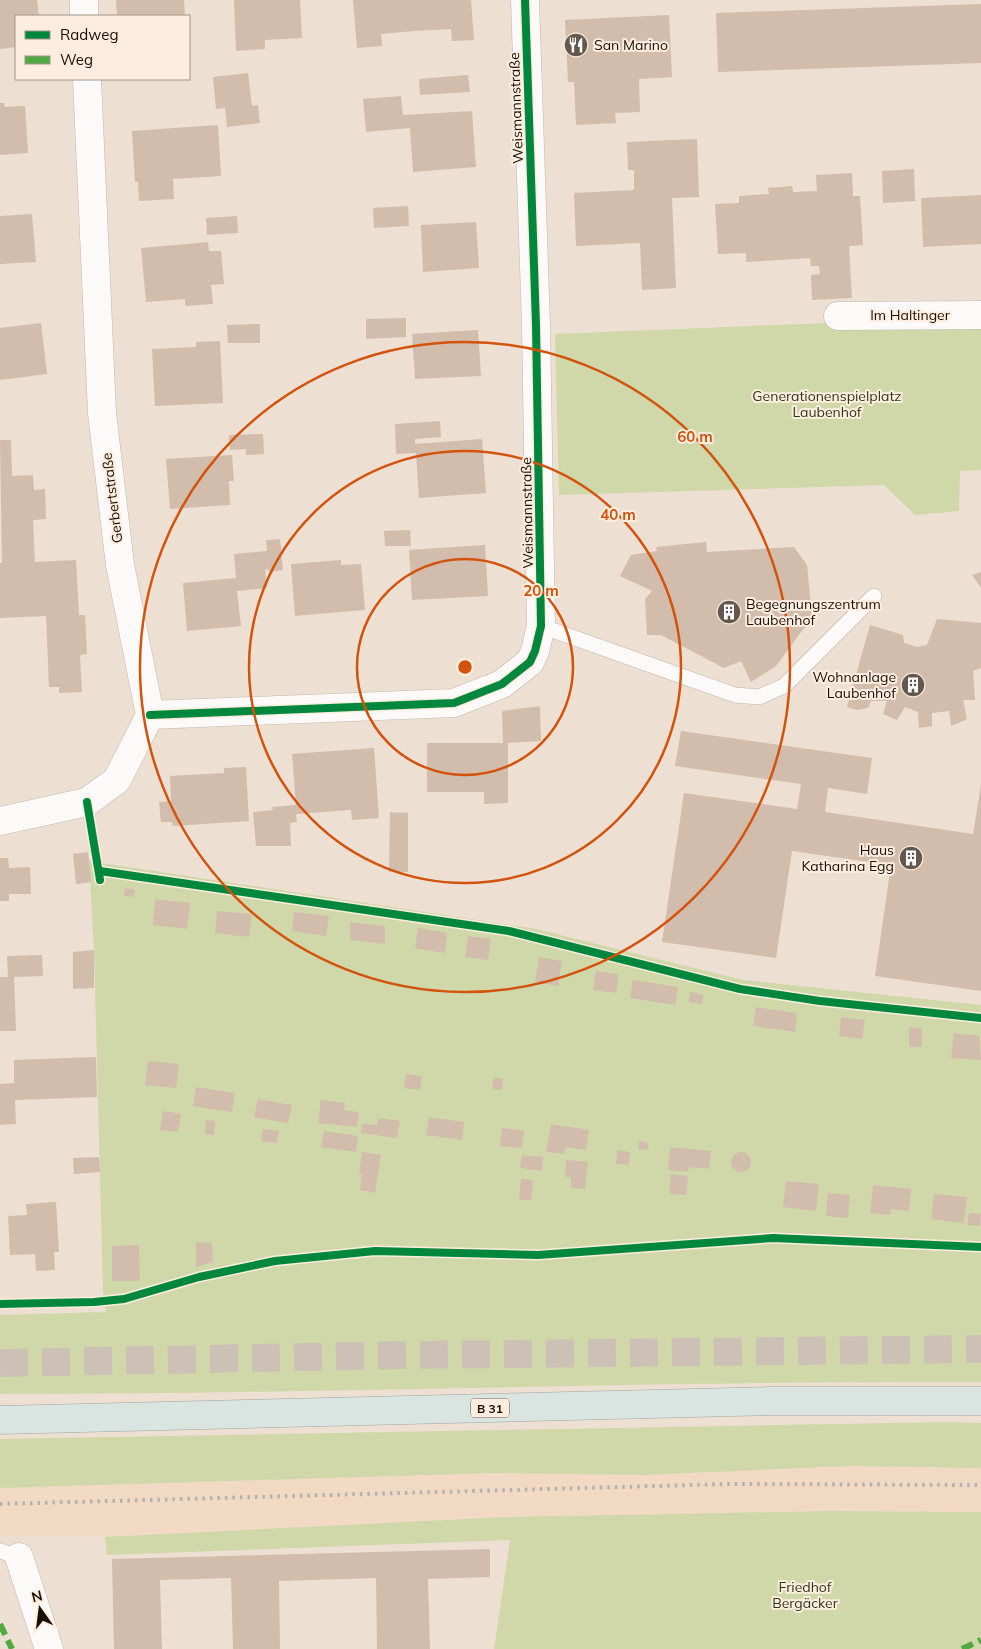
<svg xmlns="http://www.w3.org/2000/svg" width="981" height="1649" viewBox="0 0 981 1649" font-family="Mulish,sans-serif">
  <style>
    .built { fill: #f1d9c4 }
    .green { fill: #d0d8a9 }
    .building { fill: #d2bcac }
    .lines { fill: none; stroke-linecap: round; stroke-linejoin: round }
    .trunk-tunnel { stroke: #cdc0b4; stroke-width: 28; stroke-dasharray: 28 14; stroke-linecap: butt }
    .service-casing { stroke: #c2b7ad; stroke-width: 16 }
    .minor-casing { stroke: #c2b7ad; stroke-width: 29 }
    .trunk-casing { stroke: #9ea79f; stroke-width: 29 }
    .service { stroke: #fcfaf8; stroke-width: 15 }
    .minor { stroke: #fcfaf8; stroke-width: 28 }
    .trunk { stroke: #dae5e2; stroke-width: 28 }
    .rail { stroke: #b4b1ae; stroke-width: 4; stroke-dasharray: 2.5 5; stroke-linecap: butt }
    .quiet { stroke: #52a841; stroke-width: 6; stroke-dasharray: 12 6; stroke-linecap: butt }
    .cycleway-casing { stroke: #fdeddf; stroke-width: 11 }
    .cycleway { stroke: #00873e; stroke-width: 8 }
    .ring { fill: none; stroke: #d3520c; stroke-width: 2.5 }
    .labels { text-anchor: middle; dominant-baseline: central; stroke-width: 4; stroke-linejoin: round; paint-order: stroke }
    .shield { fill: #fdeddf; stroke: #5d5248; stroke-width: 1 }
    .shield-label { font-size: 12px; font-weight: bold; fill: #180f07 }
    .poi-label { font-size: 14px; fill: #180f07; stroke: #fdeddf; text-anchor: start }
    .street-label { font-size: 14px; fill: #180f07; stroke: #fdeddf }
    .park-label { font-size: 14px; fill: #2d3814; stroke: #fdeddf }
    .centre { fill: #d3520c; stroke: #fdeddf; stroke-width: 2.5 }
    .ring-label { font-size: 15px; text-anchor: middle; font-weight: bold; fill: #d3520c; stroke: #fdeddf; stroke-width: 4; stroke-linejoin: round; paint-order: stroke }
  </style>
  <rect width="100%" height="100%" fill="#eddfd2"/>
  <!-- built -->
  <path class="built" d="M849,1466L981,1468V1512L830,1511L506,1517L105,1537L0,1536V1488L495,1473L644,1475Z"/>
  <!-- green -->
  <path class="green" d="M826,323L981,327V470L960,471L959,511L915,515L884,485L559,495L555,334Z
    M89,861L536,929L743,980L981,1005V1382C654,1381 327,1394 0,1394V1315L106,1312L103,1290L94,950Z
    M947,1422L981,1423V1468L849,1466L644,1475L495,1473L0,1488V1439Z
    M830,1511L981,1512V1649H494L510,1540L107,1555L105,1537L506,1517Z"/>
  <!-- building -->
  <path class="building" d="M0,0H37L39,16H16V47L0,49Z
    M116,0H184L185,16H117Z
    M234,0H300L302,38L265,40V49L236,51Z
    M353,0H471L474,40L452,41L451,29L414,31L381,34L382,46L357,48Z
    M981,4V63L718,72L716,13Z
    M669,15L672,77L639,79L640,112L615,113L616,123L576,125L574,82H568L565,20Z
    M248,73L252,106L258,105L260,123L227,127L225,108L216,109L213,77Z
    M468,75L470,92L420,95L419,79Z
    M401,96L403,115L472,111L476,167L413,172L410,128L366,132L363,99Z
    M0,103H4L5,107L25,106L28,153L0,155Z
    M218,125L221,176L173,179L174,199L139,201L138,182H135L132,131Z
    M697,139L699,197L672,198L676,288L642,290L640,243L576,246L574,193L634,190V170H628L627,142Z
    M914,169L915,201L883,203L882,171Z
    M852,173L853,196H860L863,245L849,246L852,298L812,300L811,275L820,274L819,266H811L810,258L746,262V253L718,254L715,204L739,203V196L769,194L768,188L792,186L793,192L817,191L816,175Z
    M981,195V244L923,247L921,198Z
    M408,206L409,226L374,228L373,208Z
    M32,214L36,262L0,264V216Z
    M237,216L238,233L207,235L206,218Z
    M476,222L479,268L423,272L421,225Z
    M208,242L209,251H221L224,284L211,285L213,304L185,306V299L146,302L141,248Z
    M406,318V337L366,339V319Z
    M41,323L47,374L0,380V328Z
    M260,324V343H228L227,325Z
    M478,330L481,376L415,379L412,334Z
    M220,341L223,403L155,406L152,349L196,347V342Z
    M440,421L441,437L415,439V444L482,439L486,493L419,498L416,453L396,454L395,424Z
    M263,434L264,454L246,455V449L230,450L229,435Z
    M0,440H11L12,476L33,475L34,490L45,489L46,519L33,520L35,562L76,560L79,615H85L87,654L80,655L82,692L59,693V687H49L46,616L0,618V563H2Z
    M232,455L234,481H229L230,505L170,509L166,459Z
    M410,530L411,546H385L384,531Z
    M280,539L283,570L269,572L268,569L265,570L267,588L237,591L241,626L187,631L183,583L236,578L234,554L267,551L266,540Z
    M706,542L707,552L794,547L807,565L813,626L807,624L776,666L751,682L741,661L724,668L661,635H647L645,599L652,591L620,576L631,555L657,551L656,547Z
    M485,545L488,596L412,600L409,550Z
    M341,560V565L361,564L365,610L295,616L291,564Z
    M981,572V588L972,575Z
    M937,619L981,623V668L973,671L975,700H963L967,719L951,726L949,711L932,713V726L919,728L918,712L905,707L897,720L883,714L887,701H871L868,708L857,710L847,707L870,625L903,635L904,643L917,647L927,645Z
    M540,706L541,741L508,743V803L484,804V792H427V743H503L502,711Z
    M681,731L872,758L867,794L828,788L825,812L973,834L981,785V991L875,976L891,865L792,851L776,958L662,942L684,793L797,809L801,784L675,766Z
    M374,748L379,818L352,820L351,810L296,814L297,822L290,823L291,846H256L253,812L273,810L272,807L296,805L292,754Z
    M246,767L249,821L173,826L172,822H161L159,802L171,801L170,776L224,773V768Z
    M390,812L408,813V872H389Z
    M88,852L91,882L76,884L73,854Z
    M0,858H8L9,868L30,867L31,894H9V901H0Z
    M125,888L135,890L134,897L124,896Z
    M155,899L190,903L187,929L153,925Z
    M217,911L252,914L249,937L215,933Z
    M294,912L329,916L326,936L292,931Z
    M350,922L385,926V944L350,940Z
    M418,928L447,933L445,953L415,948Z
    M468,936L491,939L488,960L465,957Z
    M94,950V988L73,989V952Z
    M42,955L43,976L14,977L16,1031H0V977H8L7,956Z
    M539,957L562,961L558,986L535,982Z
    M596,971L619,974L616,993L593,990Z
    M633,980L678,987L675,1005L630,998Z
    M690,992L703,995L702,1004L689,1002Z
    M756,1007L797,1013L795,1032L753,1026Z
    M841,1017L865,1020L862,1039L839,1036Z
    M909,1027L922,1028V1047H909Z
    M954,1033L979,1036L981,1060L951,1058Z
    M96,1057L97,1097L15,1100L16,1124L0,1125V1084L14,1083V1060Z
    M148,1061L179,1064L176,1088L145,1085Z
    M406,1074L422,1076L420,1090L404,1088Z
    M494,1077L503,1079L502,1090L492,1089Z
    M196,1087L235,1093L232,1112L193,1106Z
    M258,1099L292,1105L288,1123L254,1117Z
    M321,1100L345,1103L344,1110L359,1112L357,1127L318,1123Z
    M163,1111L181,1114L178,1132L160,1130Z
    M429,1117L464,1122L462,1140L426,1135Z
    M378,1118L400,1121L397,1138L361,1133L362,1124L377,1125Z
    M206,1120L215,1121L214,1135L205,1134Z
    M551,1124L589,1130L586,1150L566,1147L564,1154L546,1152Z
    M502,1128L524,1131L522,1148L500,1146Z
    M263,1129L279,1131L277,1143L261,1141Z
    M324,1131L358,1136L356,1152L321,1147Z
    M639,1141L649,1143L647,1150L638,1149Z
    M670,1147L711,1151L709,1169L689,1167L688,1172L668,1170Z
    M618,1150L630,1152L629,1165L616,1164Z
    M731 1162a10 10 0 1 1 20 0a10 10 0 1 1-20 0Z
    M362,1152L381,1155L375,1193L360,1190L362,1174L359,1173Z
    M522,1155L543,1157L542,1171L520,1168Z
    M99,1157L100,1172L74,1174L73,1158Z
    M566,1160L588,1162L585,1189L571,1188V1177H565Z
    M671,1174L688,1176L686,1195L669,1194Z
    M521,1179L533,1180L531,1200H519Z
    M786,1181L819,1184L816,1211L783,1207Z
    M873,1185L911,1189L909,1211L891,1209L890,1215L870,1213Z
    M828,1193L850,1195L848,1218L826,1216Z
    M934,1194L967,1197L964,1223L931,1219Z
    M56,1202L59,1252H54L55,1270L36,1271L35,1254L10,1255L8,1216L27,1215L26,1204Z
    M969,1213L981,1214L980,1226L967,1225Z
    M196,1242L212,1243L213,1262L196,1267Z
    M139,1245L140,1281H112V1246Z
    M490,1549V1577L428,1579L430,1649H377L376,1578L279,1581L280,1649H233L231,1578L160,1580L162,1649H114L112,1559Z"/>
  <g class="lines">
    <!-- trunk-tunnel -->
    <path class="trunk-tunnel" d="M0,1363L408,1355L981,1349"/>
    <!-- service casing -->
    <g class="service-casing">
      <path id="service" d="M541,626L735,695L759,697L784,686L874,596
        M0,1551L19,1557"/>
    </g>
    <!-- minor casing -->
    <g class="minor-casing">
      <path id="minor" d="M84,0V16
        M838,316L981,315
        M150,715L454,703L502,684L530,662L535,651L541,626L536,325L525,0
        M0,821L87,802L117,780L150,715L120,565L102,413L87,79
        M19,1557L49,1649"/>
    </g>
    <!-- trunk casing -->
    <g class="trunk-casing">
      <path id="trunk" d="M0,1420L770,1401H981"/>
    </g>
    <!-- service -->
    <use href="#service" class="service"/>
    <!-- minor -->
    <use href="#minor" class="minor"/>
    <!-- trunk -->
    <use href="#trunk" class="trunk"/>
    <!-- rail -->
    <path class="rail" d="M0,1504L729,1484L981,1485"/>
    <!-- quiet -->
    <path class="quiet" d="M0,1624L12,1649
      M962,1649L981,1640"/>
    <!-- cycleway casing -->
    <g class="cycleway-casing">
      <path id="cycleway" d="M150,715L454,703L502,684L530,662L535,651L541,626L536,325L525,0
        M87,802L100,880
        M100,871L509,931L740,989L820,1001L981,1018
        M0,1304L94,1302L124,1299L199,1277L275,1261L375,1251L538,1255L773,1238L981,1247"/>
    </g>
    <!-- cycleway -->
    <use href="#cycleway" class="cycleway"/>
  </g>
  <!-- distance rings -->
  <g class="ring">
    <circle cx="465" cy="667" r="108"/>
    <circle cx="465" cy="667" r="216"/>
    <circle cx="465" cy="667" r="325"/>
  </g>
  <!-- icons -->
  <defs>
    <g id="restaurant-disc" transform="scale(1.25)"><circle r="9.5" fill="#63584e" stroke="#fdeddf"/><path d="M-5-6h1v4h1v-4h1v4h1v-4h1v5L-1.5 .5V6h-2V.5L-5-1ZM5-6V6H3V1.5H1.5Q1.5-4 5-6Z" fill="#fff"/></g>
    <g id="building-disc" transform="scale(1.25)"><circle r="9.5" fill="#63584e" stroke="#fdeddf"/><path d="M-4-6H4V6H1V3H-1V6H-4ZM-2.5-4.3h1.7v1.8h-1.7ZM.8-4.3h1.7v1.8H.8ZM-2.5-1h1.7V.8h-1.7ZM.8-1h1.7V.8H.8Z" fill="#fff"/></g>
  </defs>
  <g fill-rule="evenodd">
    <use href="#restaurant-disc" x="576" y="45"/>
    <use href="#building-disc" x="729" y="612"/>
    <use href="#building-disc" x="913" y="685"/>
    <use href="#building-disc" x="911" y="858"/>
  </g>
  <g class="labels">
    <!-- shield labels -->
    <rect class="shield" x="471" y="1398.5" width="38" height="19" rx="4"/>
    <g class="shield-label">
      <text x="490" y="1408">B 31</text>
    </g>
    <!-- poi labels -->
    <g class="poi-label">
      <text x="594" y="45">San Marino</text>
      <text x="746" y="604">Begegnungszentrum<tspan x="746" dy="16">Laubenhof</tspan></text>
      <text x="896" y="677" text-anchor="end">Wohnanlage<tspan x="896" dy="16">Laubenhof</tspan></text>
      <text x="894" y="850" text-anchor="end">Haus<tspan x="894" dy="16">Katharina Egg</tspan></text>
    </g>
    <!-- street labels -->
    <g class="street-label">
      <text transform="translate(516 108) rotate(-92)">Weismannstraße</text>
      <text x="910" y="315">Im Haltinger</text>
      <text transform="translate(112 498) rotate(-97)">Gerbertstraße</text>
      <text transform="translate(527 513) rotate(-91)">Weismannstraße</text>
    </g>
    <!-- park labels -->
    <g class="park-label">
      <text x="827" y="396">Generationenspielplatz<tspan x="827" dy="16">Laubenhof</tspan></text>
      <text x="805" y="1587">Friedhof<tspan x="805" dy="16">Bergäcker</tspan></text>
    </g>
  </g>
  <circle cx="465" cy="667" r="8" class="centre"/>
  <g class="ring-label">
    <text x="695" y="442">60 m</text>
    <text x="618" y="520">40 m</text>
    <text x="541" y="596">20 m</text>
  </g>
  <!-- legend -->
  <rect x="15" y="15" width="175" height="65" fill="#fdeddf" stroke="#a19489"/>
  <rect x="25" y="31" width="25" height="8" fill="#00873e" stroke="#a19489"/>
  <text x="60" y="40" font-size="15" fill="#180f07">Radweg</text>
  <rect x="25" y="56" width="25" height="8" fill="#52a841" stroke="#a19489"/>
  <text x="60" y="65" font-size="15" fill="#180f07">Weg</text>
  <!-- north arrow -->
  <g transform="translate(40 1609) rotate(346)" stroke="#fdeddf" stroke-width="4" paint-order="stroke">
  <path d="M0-4L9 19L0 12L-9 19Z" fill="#180f07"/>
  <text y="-8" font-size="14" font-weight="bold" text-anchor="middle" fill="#180f07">N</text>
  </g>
</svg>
